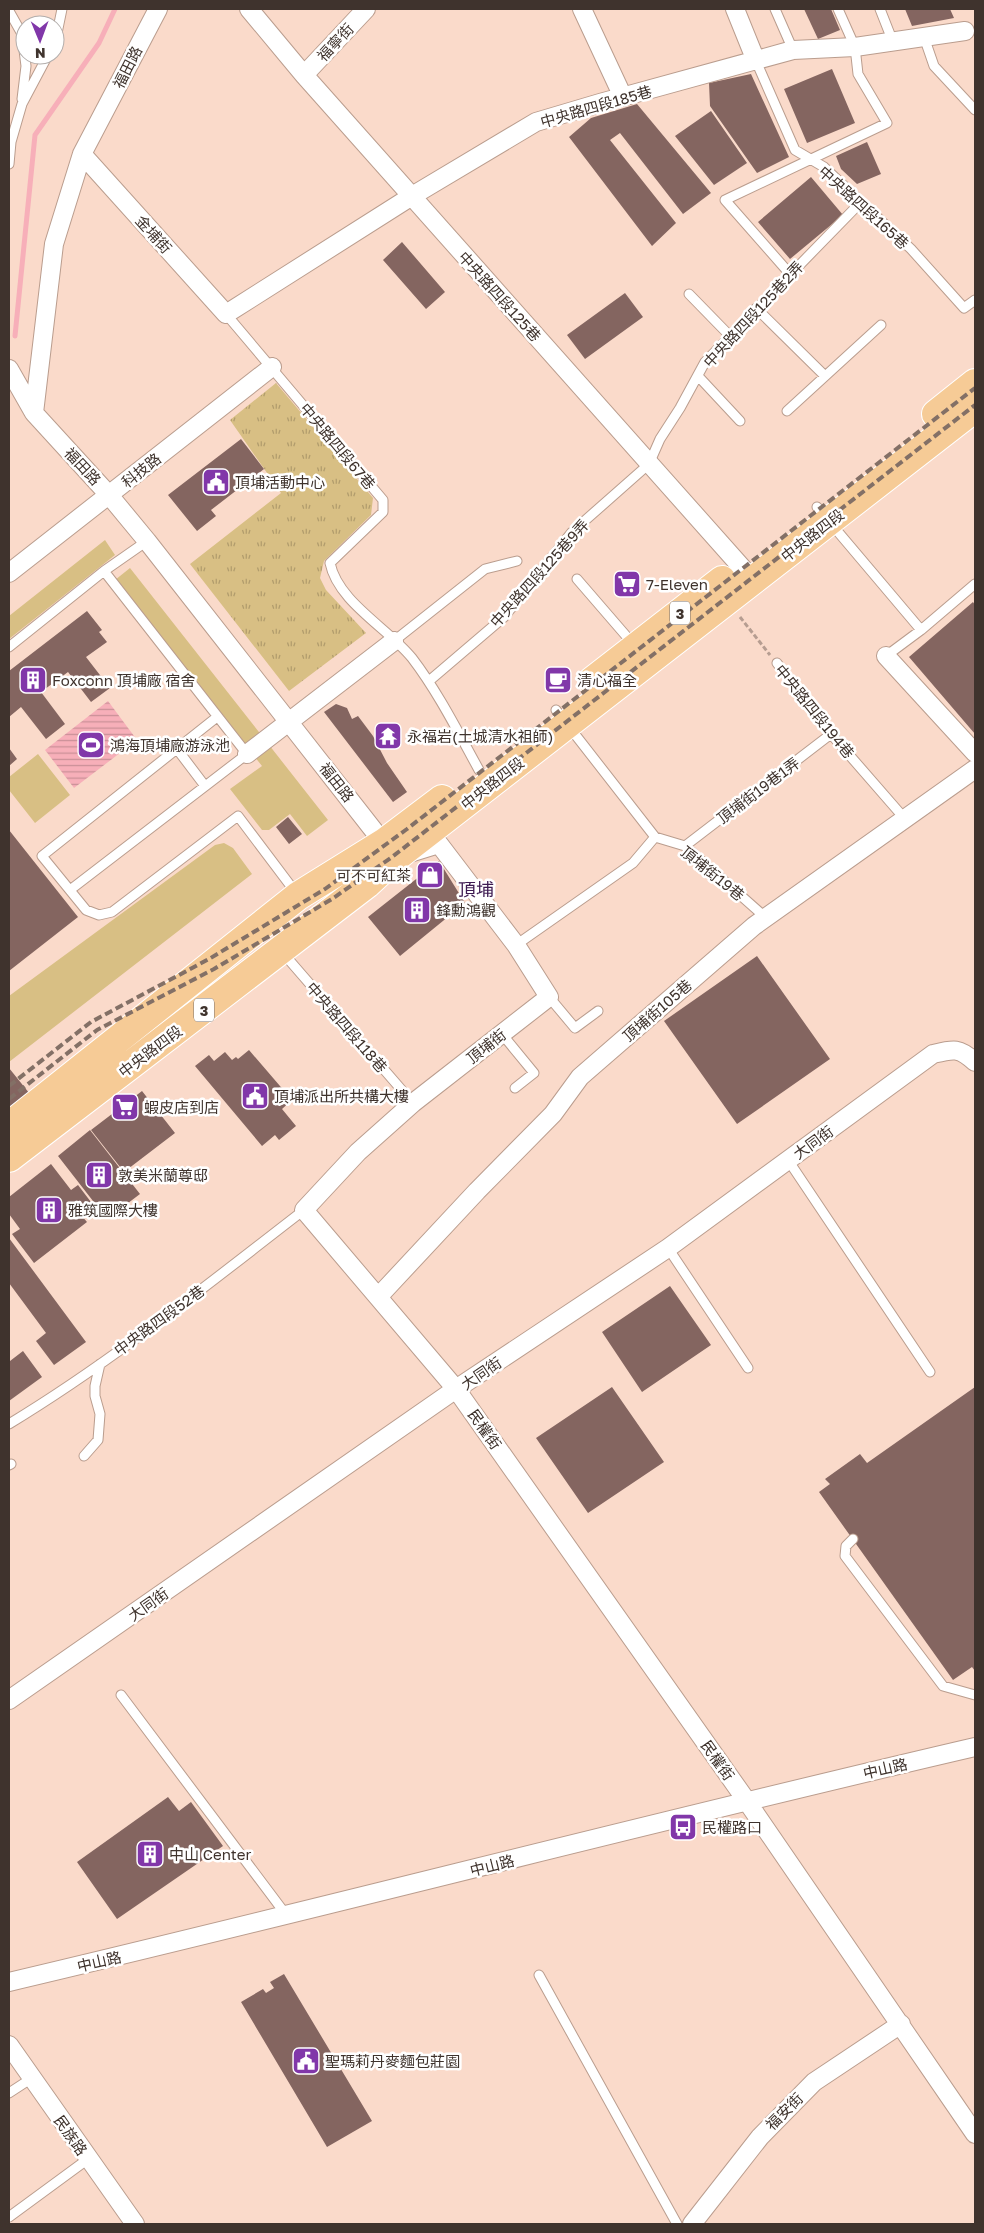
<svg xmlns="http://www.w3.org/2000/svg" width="984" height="2233" viewBox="0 0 984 2233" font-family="'Golos Text','Noto Sans TC',sans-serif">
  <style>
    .green { fill: #d8bf84 }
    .park { fill: url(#park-tufts) }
    .water { fill: url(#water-rules) }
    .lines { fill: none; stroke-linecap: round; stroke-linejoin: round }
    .stream { stroke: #f7afb9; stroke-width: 5 }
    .building { fill: #846560 }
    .lane-casing { stroke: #ba9d8e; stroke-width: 11 }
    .street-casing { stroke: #ba9d8e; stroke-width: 20 }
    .primary-casing { stroke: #fff; stroke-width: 30 }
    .path { stroke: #b69d91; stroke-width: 3; stroke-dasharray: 5 2.5; stroke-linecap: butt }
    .lane { stroke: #fff; stroke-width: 9 }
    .street { stroke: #fff; stroke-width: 18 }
    .primary { stroke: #f6cb96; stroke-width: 28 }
    .rail { stroke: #837066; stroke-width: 4; stroke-dasharray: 8 4; stroke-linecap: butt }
    .labels { text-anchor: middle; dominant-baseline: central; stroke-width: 5; stroke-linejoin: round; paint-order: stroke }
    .shield { fill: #fff; stroke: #79706c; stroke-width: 1 }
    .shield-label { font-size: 14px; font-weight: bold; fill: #3f332d }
    .street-label { font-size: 15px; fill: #3f332d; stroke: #fff }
    .poi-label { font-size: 15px; fill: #3f332d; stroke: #fff; text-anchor: start }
    .quarter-label { font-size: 18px; fill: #3d1a51; stroke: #fff }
  </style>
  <defs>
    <pattern id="park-tufts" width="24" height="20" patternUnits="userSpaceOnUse" patternTransform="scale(1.25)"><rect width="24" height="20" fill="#d8bf84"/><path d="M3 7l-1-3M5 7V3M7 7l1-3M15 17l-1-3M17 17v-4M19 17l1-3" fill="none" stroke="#b19c6c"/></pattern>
    <pattern id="water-rules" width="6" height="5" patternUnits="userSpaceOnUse" patternTransform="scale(1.25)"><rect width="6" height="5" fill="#f7afb9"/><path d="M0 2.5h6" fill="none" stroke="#c98f97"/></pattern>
  </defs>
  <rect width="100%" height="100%" fill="#fadaca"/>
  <!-- green -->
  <path class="green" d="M105,540L115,555L9,639V616Z
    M130,568L328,820L307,836L290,814L269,830H262L230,789L262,766L115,580Z
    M38,754L70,795L35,823L9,790V777Z
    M224,843L233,848L252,874L9,1062V996L215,845Z"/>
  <!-- park -->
  <path class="park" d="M276,383L373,498L371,515L324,561L320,578L326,590L366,633L289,691L190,564L281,493L230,420Z"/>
  <!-- water -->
  <path class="water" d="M108,701L137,740L74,788L45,750Z"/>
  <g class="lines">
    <!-- stream -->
    <path class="stream" d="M15,336L35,135L99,43L115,9"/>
  </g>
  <!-- building -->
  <path class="building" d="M804,9H831L840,30L818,39Z
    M905,9H950L954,18L912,26Z
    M832,69L855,123L807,143L784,89Z
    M751,74L789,157L757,173L710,106L709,83Z
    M637,104L711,193L683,214L620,133L610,140L676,223L652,246L569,137L591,118Z
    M711,111L747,163L714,185L675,136Z
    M867,142L881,174L857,184L841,169L836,156Z
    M811,177L843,215L790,259L758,222Z
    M402,242L445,292L426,309L383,260Z
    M625,293L643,317L585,359L567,335Z
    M241,439L264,469L211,510L216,516L197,531L168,495Z
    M973,602L975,605V734L909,657Z
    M87,611L102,630L99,632L107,642L86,657L110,688L91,702L68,672L41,692L65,724L46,739L21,707L9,717V671Z
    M336,704L347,708L352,719L358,716L373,736L387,763L407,792L393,802L324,712Z
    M9,748L17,759L9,766Z
    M288,817L302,834L289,844L276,827Z
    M9,830L78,917L9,971Z
    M439,861L465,903L400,956L368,917Z
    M757,956L830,1059L737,1124L664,1021Z
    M249,1050L292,1100L282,1109L296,1126L279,1140L275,1135L262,1146L195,1066L209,1055L214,1061L225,1052L232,1060L236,1057L238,1059Z
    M9,1068L46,1114L9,1143Z
    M142,1091L175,1133L124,1172L91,1130Z
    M90,1130L140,1194L107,1219L58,1156Z
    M51,1164L71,1190L78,1185L94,1206L81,1215L87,1222L34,1263L12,1234L20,1229L9,1214V1197Z
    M9,1238L86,1342L54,1365L36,1341L46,1333L9,1283Z
    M670,1286L711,1345L642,1392L602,1332Z
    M23,1351L42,1377L9,1401V1359L10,1361Z
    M612,1387L664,1462L588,1513L536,1438Z
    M975,1387V1671L972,1667L953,1680L819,1492L830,1484L825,1479L860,1454L867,1463Z
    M168,1797L179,1811L191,1802L223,1846L117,1919L77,1862Z
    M284,1974L372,2121L327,2147L241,2002L263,1989L266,1993L274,1988L270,1982Z"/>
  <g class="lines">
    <!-- lane casing -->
    <g class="lane-casing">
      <path id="lane" d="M775,9L793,50
        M880,9L893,42
        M9,11L22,34L26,66L22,99
        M924,37L934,66L975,110
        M55,43L62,9
        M756,61L795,150L824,167L911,249L964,308L975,300
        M9,164L11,142L22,104L48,55
        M790,274L725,200L887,123L858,74L855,47L838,9
        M689,294L730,336
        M756,308L825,376
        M226,314L383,500V512L330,563C338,602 388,628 412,658C438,692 458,732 479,770
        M698,376L740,421
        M787,411L881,325
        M817,507L921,630
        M104,571L147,541
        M577,579L634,645
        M394,641L485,569L517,561
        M9,647L104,571L247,754L70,890
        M886,656L921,630L975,584
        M777,663L831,734L905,819
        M429,681L504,617L572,532L649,464L660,439L680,408L705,362L860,203
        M217,717L42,856L86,910L99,915L112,912L238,816L296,893
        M177,749L205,786
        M655,837L685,846L766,918
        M685,846L831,734
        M516,945L633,863L655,837L556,710
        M283,953L413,1103
        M549,997L575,1028L598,1011
        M502,1034L534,1073L515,1088
        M788,1160L930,1372
        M668,1248L748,1368
        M9,1424C113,1361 208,1284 304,1210
        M84,1456L98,1440L100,1414L95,1396V1386L100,1364
        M9,1465L11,1464
        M853,1539L846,1546L845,1556L943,1686L975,1695
        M121,1695L287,1916
        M539,1975L677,2224
        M9,2093L32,2078
        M9,2217L88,2159"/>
    </g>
    <!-- street casing -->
    <g class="street-casing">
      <path id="street" d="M158,9L82,154L54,244L34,413L109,495L147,541L389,850
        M249,9L304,75L753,580
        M582,9L623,97
        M735,9L756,61
        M304,75L366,9
        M82,154L226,314L412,196L536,122L600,103L793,50L855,47L965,31
        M9,369L34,413
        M9,573L272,367
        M886,656L975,753
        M247,754L394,641
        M410,853L439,844L516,945L549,997L413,1103L358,1152L304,1210L456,1389L746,1800L975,2134
        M379,1296L477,1191L553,1114L580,1077L754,926L975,769
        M9,1700L456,1389L668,1248L933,1054C953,1049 959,1047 975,1062
        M9,1982C331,1906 652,1822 975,1747
        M9,2045L135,2224
        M692,2224L760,2137L814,2082L901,2024"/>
    </g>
    <!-- primary casing -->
    <g class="primary-casing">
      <path id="primary" d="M936,414L975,383
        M592,681L722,580
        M9,1126L298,896L385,842L442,799
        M9,1158L367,884L395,858L975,408"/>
    </g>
    <!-- path -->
    <path class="path" d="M740,617L770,655"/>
    <!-- lane -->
    <use href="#lane" class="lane"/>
    <!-- street -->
    <use href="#street" class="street"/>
    <!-- primary -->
    <use href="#primary" class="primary"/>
    <!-- rail -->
    <path class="rail" d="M9,1086L91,1022L209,959L325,889L407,829L975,388
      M9,1099L97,1030L214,969L332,899L392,857L975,405"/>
  </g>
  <!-- icons -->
  <defs>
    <g id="civic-square" transform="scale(1.4375)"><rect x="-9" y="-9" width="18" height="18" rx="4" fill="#8137a9" stroke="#fff"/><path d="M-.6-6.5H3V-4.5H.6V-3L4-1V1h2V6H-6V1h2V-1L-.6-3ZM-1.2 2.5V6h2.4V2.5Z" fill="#fff"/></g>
    <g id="supermarket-square" transform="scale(1.4375)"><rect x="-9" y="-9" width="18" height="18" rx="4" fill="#8137a9" stroke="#fff"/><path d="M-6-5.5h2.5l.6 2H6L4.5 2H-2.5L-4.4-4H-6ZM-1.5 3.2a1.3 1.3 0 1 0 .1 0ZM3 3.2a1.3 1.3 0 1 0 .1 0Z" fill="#fff"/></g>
    <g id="building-square" transform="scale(1.4375)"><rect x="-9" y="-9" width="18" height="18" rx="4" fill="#8137a9" stroke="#fff"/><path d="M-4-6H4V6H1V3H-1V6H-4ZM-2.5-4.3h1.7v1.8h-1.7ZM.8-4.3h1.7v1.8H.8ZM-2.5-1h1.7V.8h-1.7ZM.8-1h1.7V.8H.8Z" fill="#fff"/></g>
    <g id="cafe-square" transform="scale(1.4375)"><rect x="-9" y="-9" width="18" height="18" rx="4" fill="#8137a9" stroke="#fff"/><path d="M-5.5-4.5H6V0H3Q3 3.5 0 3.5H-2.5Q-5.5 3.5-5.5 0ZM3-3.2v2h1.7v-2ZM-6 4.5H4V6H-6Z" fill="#fff"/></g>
    <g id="temple-square" transform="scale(1.4375)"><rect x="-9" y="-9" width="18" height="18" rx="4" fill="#8137a9" stroke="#fff"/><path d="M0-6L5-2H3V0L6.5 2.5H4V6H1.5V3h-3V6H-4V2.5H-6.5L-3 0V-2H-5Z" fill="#fff"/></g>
    <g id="stadium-square" transform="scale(1.4375)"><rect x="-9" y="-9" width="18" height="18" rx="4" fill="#8137a9" stroke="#fff"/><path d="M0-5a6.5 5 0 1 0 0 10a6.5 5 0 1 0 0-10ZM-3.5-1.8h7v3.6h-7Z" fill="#fff"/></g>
    <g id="shop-square" transform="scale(1.4375)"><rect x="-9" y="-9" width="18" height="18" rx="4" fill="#8137a9" stroke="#fff"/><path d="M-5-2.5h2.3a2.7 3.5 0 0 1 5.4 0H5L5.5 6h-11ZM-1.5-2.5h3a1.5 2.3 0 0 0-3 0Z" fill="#fff"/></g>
    <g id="bus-square" transform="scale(1.4375)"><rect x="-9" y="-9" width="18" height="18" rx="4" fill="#8137a9" stroke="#fff"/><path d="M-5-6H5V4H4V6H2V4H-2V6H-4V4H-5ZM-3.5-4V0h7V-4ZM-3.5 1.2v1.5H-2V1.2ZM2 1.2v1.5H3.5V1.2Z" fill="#fff"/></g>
  </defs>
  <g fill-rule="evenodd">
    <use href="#civic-square" x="216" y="482"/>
    <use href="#supermarket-square" x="627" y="584"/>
    <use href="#building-square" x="33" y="680"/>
    <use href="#cafe-square" x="558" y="680"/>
    <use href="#temple-square" x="388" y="736"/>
    <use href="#stadium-square" x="91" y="745"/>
    <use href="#shop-square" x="430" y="875"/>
    <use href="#building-square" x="417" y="910"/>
    <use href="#civic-square" x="255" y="1096"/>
    <use href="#supermarket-square" x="125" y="1107"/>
    <use href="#building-square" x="99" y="1175"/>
    <use href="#building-square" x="49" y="1210"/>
    <use href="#bus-square" x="683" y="1827"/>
    <use href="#building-square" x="150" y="1854"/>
    <use href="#civic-square" x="306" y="2061"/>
  </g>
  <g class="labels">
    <!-- shield labels -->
    <g class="shield">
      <rect x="670" y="601.5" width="20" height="23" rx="4"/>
      <rect x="194" y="998.5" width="20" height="23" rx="4"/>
    </g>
    <g class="shield-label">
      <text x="680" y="613">3</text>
      <text x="204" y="1010">3</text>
    </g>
    <!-- street labels -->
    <g class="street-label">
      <text transform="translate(335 42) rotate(-47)">福寧街</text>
      <text transform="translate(127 67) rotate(-63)">福田路</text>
      <text transform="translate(596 106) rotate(-16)">中央路四段185巷</text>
      <text transform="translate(864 207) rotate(42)">中央路四段165巷</text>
      <text transform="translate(154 234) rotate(48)">金埔街</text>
      <text transform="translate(500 296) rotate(48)">中央路四段125巷</text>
      <text transform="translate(753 314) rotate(-47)">中央路四段125巷2弄</text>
      <text transform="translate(338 446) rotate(50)">中央路四段67巷</text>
      <text transform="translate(83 466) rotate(47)">福田路</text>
      <text transform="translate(141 470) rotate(-38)">科技路</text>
      <text transform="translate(812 535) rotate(-38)">中央路四段</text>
      <text transform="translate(539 573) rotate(-48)">中央路四段125巷9弄</text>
      <text transform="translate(815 711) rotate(51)">中央路四段194巷</text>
      <text transform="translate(337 782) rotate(52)">福田路</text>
      <text transform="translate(492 783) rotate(-38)">中央路四段</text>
      <text transform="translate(758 790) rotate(-37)">頂埔街19巷1弄</text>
      <text transform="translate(713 873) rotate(39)">頂埔街19巷</text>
      <text transform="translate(657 1010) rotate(-41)">頂埔街105巷</text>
      <text transform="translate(347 1027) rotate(49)">中央路四段118巷</text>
      <text transform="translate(486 1046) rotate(-38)">頂埔街</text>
      <text transform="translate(150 1051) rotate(-37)">中央路四段</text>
      <text transform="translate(813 1142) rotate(-36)">大同街</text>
      <text transform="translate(159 1320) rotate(-36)">中央路四段52巷</text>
      <text transform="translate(481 1373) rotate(-34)">大同街</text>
      <text transform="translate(485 1429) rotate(55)">民權街</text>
      <text transform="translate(148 1604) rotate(-35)">大同街</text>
      <text transform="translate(718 1760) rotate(55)">民權街</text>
      <text transform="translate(885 1768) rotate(-13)">中山路</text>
      <text transform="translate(492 1865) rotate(-14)">中山路</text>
      <text transform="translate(99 1961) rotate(-13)">中山路</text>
      <text transform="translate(784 2111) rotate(-45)">福安街</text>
      <text transform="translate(71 2135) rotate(55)">民族路</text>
    </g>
    <!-- poi labels -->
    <g class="poi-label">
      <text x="235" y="482">頂埔活動中心</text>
      <text x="646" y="584">7-Eleven</text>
      <text x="52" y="680">Foxconn 頂埔廠 宿舍</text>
      <text x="577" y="680">清心福全</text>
      <text x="407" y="736">永福岩(土城清水祖師)</text>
      <text x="110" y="745">鴻海頂埔廠游泳池</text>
      <text x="411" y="875" text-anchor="end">可不可紅茶</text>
      <text x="436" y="910">鋒勳鴻觀</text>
      <text x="274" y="1096">頂埔派出所共構大樓</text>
      <text x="144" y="1107">蝦皮店到店</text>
      <text x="118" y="1175">敦美米蘭尊邸</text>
      <text x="68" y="1210">雅筑國際大樓</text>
      <text x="702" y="1827">民權路口</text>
      <text x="169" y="1854">中山 Center</text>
      <text x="325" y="2061">聖瑪莉丹麥麵包莊園</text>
    </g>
    <!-- quarter labels -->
    <g class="quarter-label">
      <text x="476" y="889">頂埔</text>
    </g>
  </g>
  <!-- border -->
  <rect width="984" height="2233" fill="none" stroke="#3f332d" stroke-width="20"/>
  <!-- north arrow -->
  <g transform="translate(40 40) rotate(179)"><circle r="24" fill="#ffffff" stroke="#b2adab"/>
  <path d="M0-4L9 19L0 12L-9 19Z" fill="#8137a9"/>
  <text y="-8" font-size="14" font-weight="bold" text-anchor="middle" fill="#3f332d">N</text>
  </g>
</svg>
